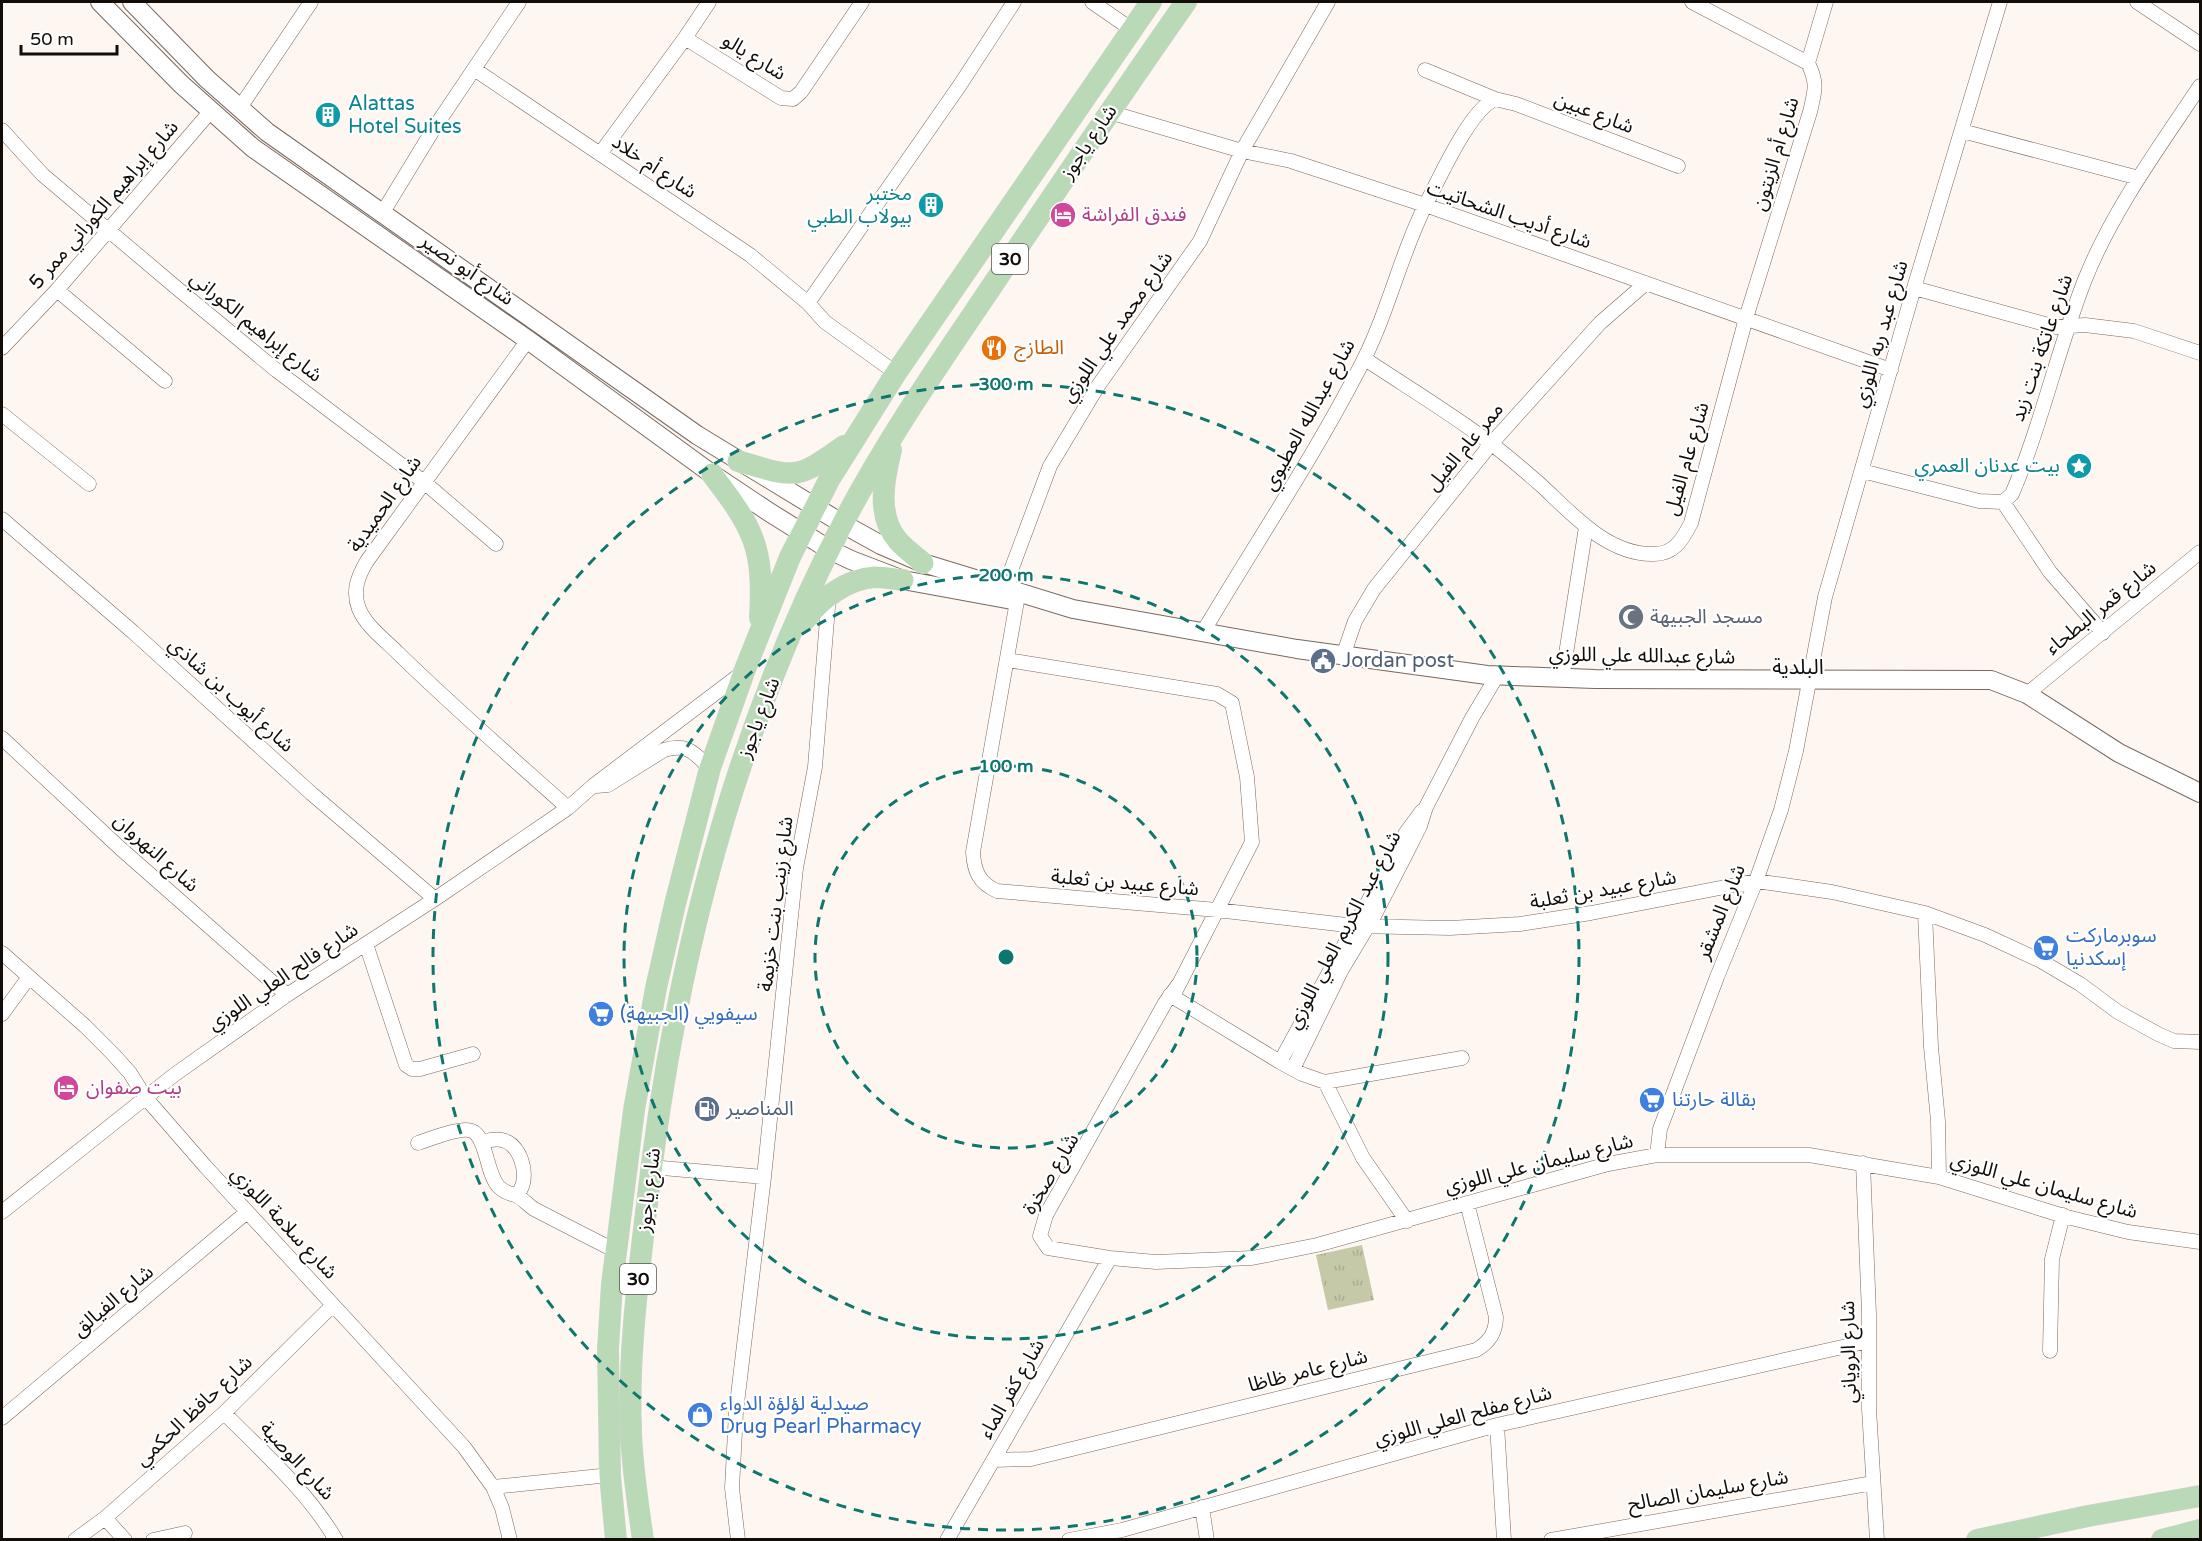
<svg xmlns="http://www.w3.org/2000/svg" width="2202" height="1541" viewBox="0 0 2202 1541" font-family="'Varela Round','Noto Sans Arabic',sans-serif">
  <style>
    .grass { fill: url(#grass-tufts) }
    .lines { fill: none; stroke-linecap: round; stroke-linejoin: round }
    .street-casing { stroke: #786960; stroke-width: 15 }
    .secondary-casing { stroke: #786960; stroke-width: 20 }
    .primary-casing { stroke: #d4d3d3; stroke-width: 22 }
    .street { stroke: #fff; stroke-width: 14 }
    .secondary { stroke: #fff; stroke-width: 18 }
    .primary { stroke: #b9d9b7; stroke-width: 21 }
    .ring { fill: none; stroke: #0f766e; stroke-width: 3; stroke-dasharray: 10 8 }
    .labels { text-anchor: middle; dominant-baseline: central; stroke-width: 4.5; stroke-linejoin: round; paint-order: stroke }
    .shield { fill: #fff; stroke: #595653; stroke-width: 1.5 }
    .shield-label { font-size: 18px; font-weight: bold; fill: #120d09 }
    .street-label { font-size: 20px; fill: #120d09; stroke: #fff }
    .culture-label { font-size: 20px; fill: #0d838f; stroke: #fff; text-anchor: end }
    .hotel-label { font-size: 20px; fill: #b23c85; stroke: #fff; text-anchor: start }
    .food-label { font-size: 20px; fill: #c56008; stroke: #fff; text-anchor: start }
    .worship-label { font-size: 20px; fill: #5b616d; stroke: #fff; text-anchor: start }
    .service-label { font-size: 20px; fill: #4e5e75; stroke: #fff; text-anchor: start }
    .shop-label { font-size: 20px; fill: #366cbe; stroke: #fff; text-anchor: start }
    .neighbourhood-label { font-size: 21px; fill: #120d09; stroke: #fff }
    .centre { fill: #0f766e; stroke: #fff; stroke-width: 3 }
    .ring-label { font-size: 18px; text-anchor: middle; font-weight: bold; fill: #0f766e; stroke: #fff; stroke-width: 4.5; stroke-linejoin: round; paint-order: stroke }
  </style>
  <defs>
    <pattern id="grass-tufts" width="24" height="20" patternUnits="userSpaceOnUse" patternTransform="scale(1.5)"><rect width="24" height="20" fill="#c6c9a8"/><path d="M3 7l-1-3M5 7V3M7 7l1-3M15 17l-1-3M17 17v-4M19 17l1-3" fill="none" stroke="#a9ab8f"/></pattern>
  </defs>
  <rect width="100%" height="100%" fill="#fdf6f1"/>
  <!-- grass -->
  <path class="grass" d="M1362,1245L1374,1300L1328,1310L1316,1255Z"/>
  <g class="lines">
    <!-- street casing -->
    <g class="street-casing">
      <path id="street" d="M1092,2L1131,29
        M1692,2L1808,63
        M2137,2L2200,44
        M685,38L781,98L793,99L801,92L862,2
        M474,69L750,255L808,303L825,322L896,373
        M1425,70L1495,99L1516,104L1678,166
        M239,109L311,2
        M1109,112L1242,151L1291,161L1425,205L1891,370
        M2,130L43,175L178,289L276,370L424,482L496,544
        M1962,131L2139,178
        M600,154L685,38L709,2
        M383,212L433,130L519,2
        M1914,288L2056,327L2085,325L2134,331L2200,353
        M57,290L165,381
        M808,303L960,85L1014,2
        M528,340L367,561C358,576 352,591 359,609C366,626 385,640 398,653C453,707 511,757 568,808
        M2,348L57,290L210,112
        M1365,359C1407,387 1452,414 1493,445C1510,458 1526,472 1542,486C1572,514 1607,554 1652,554C1673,555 1682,541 1691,523L1746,318L1810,112C1815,90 1818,84 1808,63L1826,2
        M2,414L89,484
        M1862,471L1979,501L2003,502L2012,494C2041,426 2057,352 2084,282C2112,211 2158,149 2200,86
        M2003,502L2050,572L2103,633
        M2,519L133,632L312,794L435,899
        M1008,588L1010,573L1050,466L1098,386L1200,241L1242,151L1328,2
        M1017,601L973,852C974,871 979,883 997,891L1217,910L1355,926L1450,928L1520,924L1591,913L1756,881L1832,892L1925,913L1985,935L2041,961L2080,984L2118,1012L2158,1034L2174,1041L2200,1042
        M1203,632C1255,544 1312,460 1359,369C1388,315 1400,254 1428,200C1441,175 1470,110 1495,99
        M1343,656L1355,621L1374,589L1491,444L1600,323L1646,283
        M1007,660L1217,694L1232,703L1247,777L1252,842L1175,992
        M1562,679L1586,527
        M2027,694L2200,552
        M2,738L120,848L287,995
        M596,786L608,785L664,750C688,743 694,753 710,768
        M1925,913L1931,1047L1938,1121L1939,1177
        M366,944L406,1065L412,1069H420L473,1054
        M2,953L85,1026L113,1054L130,1073L145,1097L205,1166L464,1447L493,1487L502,1508L510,1540
        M1178,985L1165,1003L1046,1215L1040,1236L1048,1248L1110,1258L1156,1262L1252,1258L1317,1245L1608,1164L1657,1155H1809L1939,1177L2067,1217L2128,1232L2200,1242
        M1170,995L1280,1062L1302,1074L1325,1082L1462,1058
        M2,1014L29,977
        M1280,1062L1405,834L1422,811
        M1293,1069L1341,971L1374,916L1407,852L1420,826L1426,807L1472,718L1497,676
        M1325,1082L1363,1158L1407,1221
        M481,1142C489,1140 498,1138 505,1141C523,1147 531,1183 516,1195
        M418,1143C430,1139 462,1126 472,1131C487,1137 486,1174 499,1187C505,1193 509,1193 515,1195C521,1197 528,1205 534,1209C561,1223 588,1237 616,1251
        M1657,1155L1660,1129L1717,977L1756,881L1781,810L1796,751L1825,597L1914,288L2000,2
        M1863,1163L1869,1314V1409L1877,1540
        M651,1167L764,1177
        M2,1212L174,1075L287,995L435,899L568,808L594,785L742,673
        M2050,1351L2052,1259L2063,1215
        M224,1413C262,1451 309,1493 336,1540
        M2,1418L247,1212
        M1497,1425L1504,1540
        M994,1460L1031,1459L1476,1350C1490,1342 1496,1332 1496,1317L1467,1203
        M493,1487L610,1475
        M1202,1507L1207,1540
        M105,1518L125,1540
        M75,1540L105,1518L224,1413L333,1305
        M153,1540L185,1533
        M738,1540L732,1488L736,1412L764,1177L796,868L815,767L829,595
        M947,1540L1110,1258
        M1069,1540L1122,1530L1497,1425L1869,1341
        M1551,1540L1873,1483"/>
    </g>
    <!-- secondary casing -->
    <g class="secondary-casing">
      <path id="secondary" d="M100,2L181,84L253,148L528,340L712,474L769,512L830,550L851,560L903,580L1012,600
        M132,2L207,79L267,132L697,435L843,524L881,545L923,563L1073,609L1297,649L1487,675L1595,679L1991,680L2027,694L2119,753L2200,793"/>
    </g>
    <!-- primary casing -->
    <g class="primary-casing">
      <path id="primary" d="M891,450C884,478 876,516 898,541C905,549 915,556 923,563
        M738,461C795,478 795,481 844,446
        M712,474C754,529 764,547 760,618
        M804,621C821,599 846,579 875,577C884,577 894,579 903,580
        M616,1540L610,1475L608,1349L612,1284L634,1110L656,988L675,904L710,768L744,672L790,557L829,480L896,373L1151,2
        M643,1540C638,1504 632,1467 631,1431C628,1355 638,1279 647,1204C674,968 733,733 844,521C887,439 940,363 992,286C1056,191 1120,96 1186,2
        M1977,1540L2088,1516L2200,1496
        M2162,1540L2200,1530"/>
    </g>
    <!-- street -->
    <use href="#street" class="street"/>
    <!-- secondary -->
    <use href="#secondary" class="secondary"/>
    <!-- primary -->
    <use href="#primary" class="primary"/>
  </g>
  <!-- distance rings -->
  <g class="ring">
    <circle cx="1006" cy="957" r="191"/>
    <circle cx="1006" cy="957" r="382"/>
    <circle cx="1006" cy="957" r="573"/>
  </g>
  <!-- icons -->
  <defs>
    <g id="building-disc" transform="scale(1.35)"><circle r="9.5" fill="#0f9aa8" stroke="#fff"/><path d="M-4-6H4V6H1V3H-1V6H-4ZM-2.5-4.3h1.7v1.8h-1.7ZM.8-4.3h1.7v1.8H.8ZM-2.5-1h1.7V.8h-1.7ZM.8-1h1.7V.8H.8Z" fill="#fff"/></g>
    <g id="hotel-disc" transform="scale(1.35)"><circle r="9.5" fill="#d1479c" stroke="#fff"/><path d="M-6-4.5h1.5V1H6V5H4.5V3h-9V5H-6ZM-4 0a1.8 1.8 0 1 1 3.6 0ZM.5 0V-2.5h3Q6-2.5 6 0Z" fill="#fff"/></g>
    <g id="restaurant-disc" transform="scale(1.35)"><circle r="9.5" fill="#e8710a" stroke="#fff"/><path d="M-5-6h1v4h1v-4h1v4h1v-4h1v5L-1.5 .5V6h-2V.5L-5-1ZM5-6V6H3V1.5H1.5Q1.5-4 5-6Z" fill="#fff"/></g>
    <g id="sight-disc" transform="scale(1.35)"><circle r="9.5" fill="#0f9aa8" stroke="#fff"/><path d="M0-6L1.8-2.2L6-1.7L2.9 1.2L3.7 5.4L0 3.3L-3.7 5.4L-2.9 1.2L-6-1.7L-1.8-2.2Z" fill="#fff"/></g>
    <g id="mosque-disc" transform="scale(1.35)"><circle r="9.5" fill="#6b7280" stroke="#fff"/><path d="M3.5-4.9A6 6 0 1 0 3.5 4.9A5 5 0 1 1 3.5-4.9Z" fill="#fff"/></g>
    <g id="civic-disc" transform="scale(1.35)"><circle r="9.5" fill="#5c6f8a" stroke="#fff"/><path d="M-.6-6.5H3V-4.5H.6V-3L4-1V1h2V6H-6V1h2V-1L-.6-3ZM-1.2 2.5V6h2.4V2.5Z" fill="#fff"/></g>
    <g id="supermarket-disc" transform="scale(1.35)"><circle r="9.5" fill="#3f7fe0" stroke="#fff"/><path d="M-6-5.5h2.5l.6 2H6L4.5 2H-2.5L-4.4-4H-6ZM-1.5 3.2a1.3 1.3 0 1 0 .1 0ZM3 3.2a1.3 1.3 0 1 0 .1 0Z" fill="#fff"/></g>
    <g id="fuel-disc" transform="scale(1.35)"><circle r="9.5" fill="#5c6f8a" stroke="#fff"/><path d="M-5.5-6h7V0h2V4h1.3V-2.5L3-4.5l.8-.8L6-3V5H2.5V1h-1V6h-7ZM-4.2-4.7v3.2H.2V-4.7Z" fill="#fff"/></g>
    <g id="shop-disc" transform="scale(1.35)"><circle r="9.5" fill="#3f7fe0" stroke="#fff"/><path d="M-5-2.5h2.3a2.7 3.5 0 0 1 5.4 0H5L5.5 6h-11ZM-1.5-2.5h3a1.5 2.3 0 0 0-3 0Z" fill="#fff"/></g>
  </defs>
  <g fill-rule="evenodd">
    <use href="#building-disc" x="328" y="115"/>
    <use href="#building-disc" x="931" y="205"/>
    <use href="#hotel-disc" x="1063" y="215"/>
    <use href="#restaurant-disc" x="994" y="348"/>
    <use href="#sight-disc" x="2079" y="466"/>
    <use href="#mosque-disc" x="1631" y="617"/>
    <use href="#civic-disc" x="1323" y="661"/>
    <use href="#supermarket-disc" x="2046" y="948"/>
    <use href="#supermarket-disc" x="601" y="1014"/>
    <use href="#hotel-disc" x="66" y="1088"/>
    <use href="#supermarket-disc" x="1652" y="1100"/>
    <use href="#fuel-disc" x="707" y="1109"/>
    <use href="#shop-disc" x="700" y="1415"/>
  </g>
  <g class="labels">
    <!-- shield labels -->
    <g class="shield">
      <rect x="992" y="244" width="36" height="30" rx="4.5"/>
      <rect x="620" y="1264" width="36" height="30" rx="4.5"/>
    </g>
    <g class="shield-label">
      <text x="1010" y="259">30</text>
      <text x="638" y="1279">30</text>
    </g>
    <!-- street labels -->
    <g class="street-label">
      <text transform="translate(754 57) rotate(32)">شارع يالو</text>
      <text transform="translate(1594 113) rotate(21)">شارع عبين</text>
      <text transform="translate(1089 142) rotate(-56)">شارع ياجوز</text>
      <text transform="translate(1776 154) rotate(-73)">شارع أم الزيتون</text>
      <text transform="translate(654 167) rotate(34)">شارع أم خلاد</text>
      <text transform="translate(104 205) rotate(-49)">شارع إبراهيم الكوراني ممر 5</text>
      <text transform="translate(1509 215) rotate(19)">شارع أديب الشحاتيت</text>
      <text transform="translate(467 270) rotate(35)">شارع أبو نصير</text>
      <text transform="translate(256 327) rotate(39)">شارع إبراهيم الكوراني</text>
      <text transform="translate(1117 327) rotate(-55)">شارع محمد علي اللوزي</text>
      <text transform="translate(1881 334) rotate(-74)">شارع عبد ربه اللوزي</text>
      <text transform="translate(2042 348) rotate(-71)">شارع عاتكة بنت زيد</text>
      <text transform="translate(1309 415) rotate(-61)">شارع عبدالله العطيوي</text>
      <text transform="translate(1465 447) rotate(-50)">ممر عام الفيل</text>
      <text transform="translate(1687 459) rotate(-74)">شارع عام الفيل</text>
      <text transform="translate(385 504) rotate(-55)">شارع الحميدية</text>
      <text transform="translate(2101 608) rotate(-39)">شارع قمر البطحاء</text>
      <text transform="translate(1642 656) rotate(1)">شارع عبدالله علي اللوزي</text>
      <text transform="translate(231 695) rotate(42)">شارع أيوب بن شاذي</text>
      <text transform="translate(759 718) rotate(-69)">شارع ياجوز</text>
      <text transform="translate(156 853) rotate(42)">شارع النهروان</text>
      <text transform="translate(1125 883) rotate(5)">شارع عبيد بن ثعلبة</text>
      <text transform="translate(1603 890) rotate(-10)">شارع عبيد بن ثعلبة</text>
      <text transform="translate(776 904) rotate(-83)">شارع زينب بنت خزيمة</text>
      <text transform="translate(1721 912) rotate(-68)">شارع المشقر</text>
      <text transform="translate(1344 930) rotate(-62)">شارع عبد الكريم العلي اللوزي</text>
      <text transform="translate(283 977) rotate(-34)">شارع فالح العلي اللوزي</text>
      <text transform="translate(1539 1164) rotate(-14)">شارع سليمان علي اللوزي</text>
      <text transform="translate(1051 1174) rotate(-59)">شارع صخرة</text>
      <text transform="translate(2044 1186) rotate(16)">شارع سليمان علي اللوزي</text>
      <text transform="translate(649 1190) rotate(-83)">شارع ياجوز</text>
      <text transform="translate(284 1223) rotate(47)">شارع سلامة اللوزي</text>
      <text transform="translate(113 1301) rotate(-40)">شارع الفيالق</text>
      <text transform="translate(1849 1352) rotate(-91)">شارع الروياني</text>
      <text transform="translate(1308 1371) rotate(-14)">شارع عامر ظاظا</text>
      <text transform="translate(1012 1389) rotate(-60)">شارع كفر الماء</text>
      <text transform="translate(194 1411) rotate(-43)">شارع حافظ الحكمي</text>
      <text transform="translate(1463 1416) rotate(-15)">شارع مفلح العلي اللوزي</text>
      <text transform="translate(297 1461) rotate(47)">شارع الوصية</text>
      <text transform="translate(1708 1491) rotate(-10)">شارع سليمان الصالح</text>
    </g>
    <!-- culture labels -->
    <g class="culture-label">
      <text x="348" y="104" text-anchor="start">Alattas<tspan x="348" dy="23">Hotel Suites</tspan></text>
      <text x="912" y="194">مختبر<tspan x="912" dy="23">بيولاب الطبي</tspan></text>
      <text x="2060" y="466">بيت عدنان العمري</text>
    </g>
    <!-- hotel labels -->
    <g class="hotel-label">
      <text x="1082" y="215">فندق الفراشة</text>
      <text x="86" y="1088">بيت صفوان</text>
    </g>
    <!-- food labels -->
    <g class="food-label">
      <text x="1014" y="348">الطازج</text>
    </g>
    <!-- worship labels -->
    <g class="worship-label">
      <text x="1650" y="617">مسجد الجبيهة</text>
    </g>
    <!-- service labels -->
    <g class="service-label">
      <text x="1342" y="661">Jordan post</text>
      <text x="726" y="1109">المناصير</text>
    </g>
    <!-- shop labels -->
    <g class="shop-label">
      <text x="2066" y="936">سوبرماركت<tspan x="2066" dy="23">إسكدنيا</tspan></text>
      <text x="620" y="1014">سيفويي (الجبيهة)</text>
      <text x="1672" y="1100">بقالة حارتنا</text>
      <text x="720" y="1404">صيدلية لؤلؤة الدواء<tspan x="720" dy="23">Drug Pearl Pharmacy</tspan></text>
    </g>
    <!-- neighbourhood labels -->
    <g class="neighbourhood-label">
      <text x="1798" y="667">البلدية</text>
    </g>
  </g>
  <circle cx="1006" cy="957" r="9" class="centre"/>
  <g class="ring-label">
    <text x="1006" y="390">300 m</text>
    <text x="1006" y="581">200 m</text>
    <text x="1006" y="772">100 m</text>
  </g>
  <!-- border -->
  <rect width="2202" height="1541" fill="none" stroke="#120d09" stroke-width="6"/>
  <!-- scale -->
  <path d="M21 45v9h96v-9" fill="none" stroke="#120d09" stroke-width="3"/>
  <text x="30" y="45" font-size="18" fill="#120d09" stroke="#ffffff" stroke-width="4.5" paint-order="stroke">50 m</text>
</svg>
